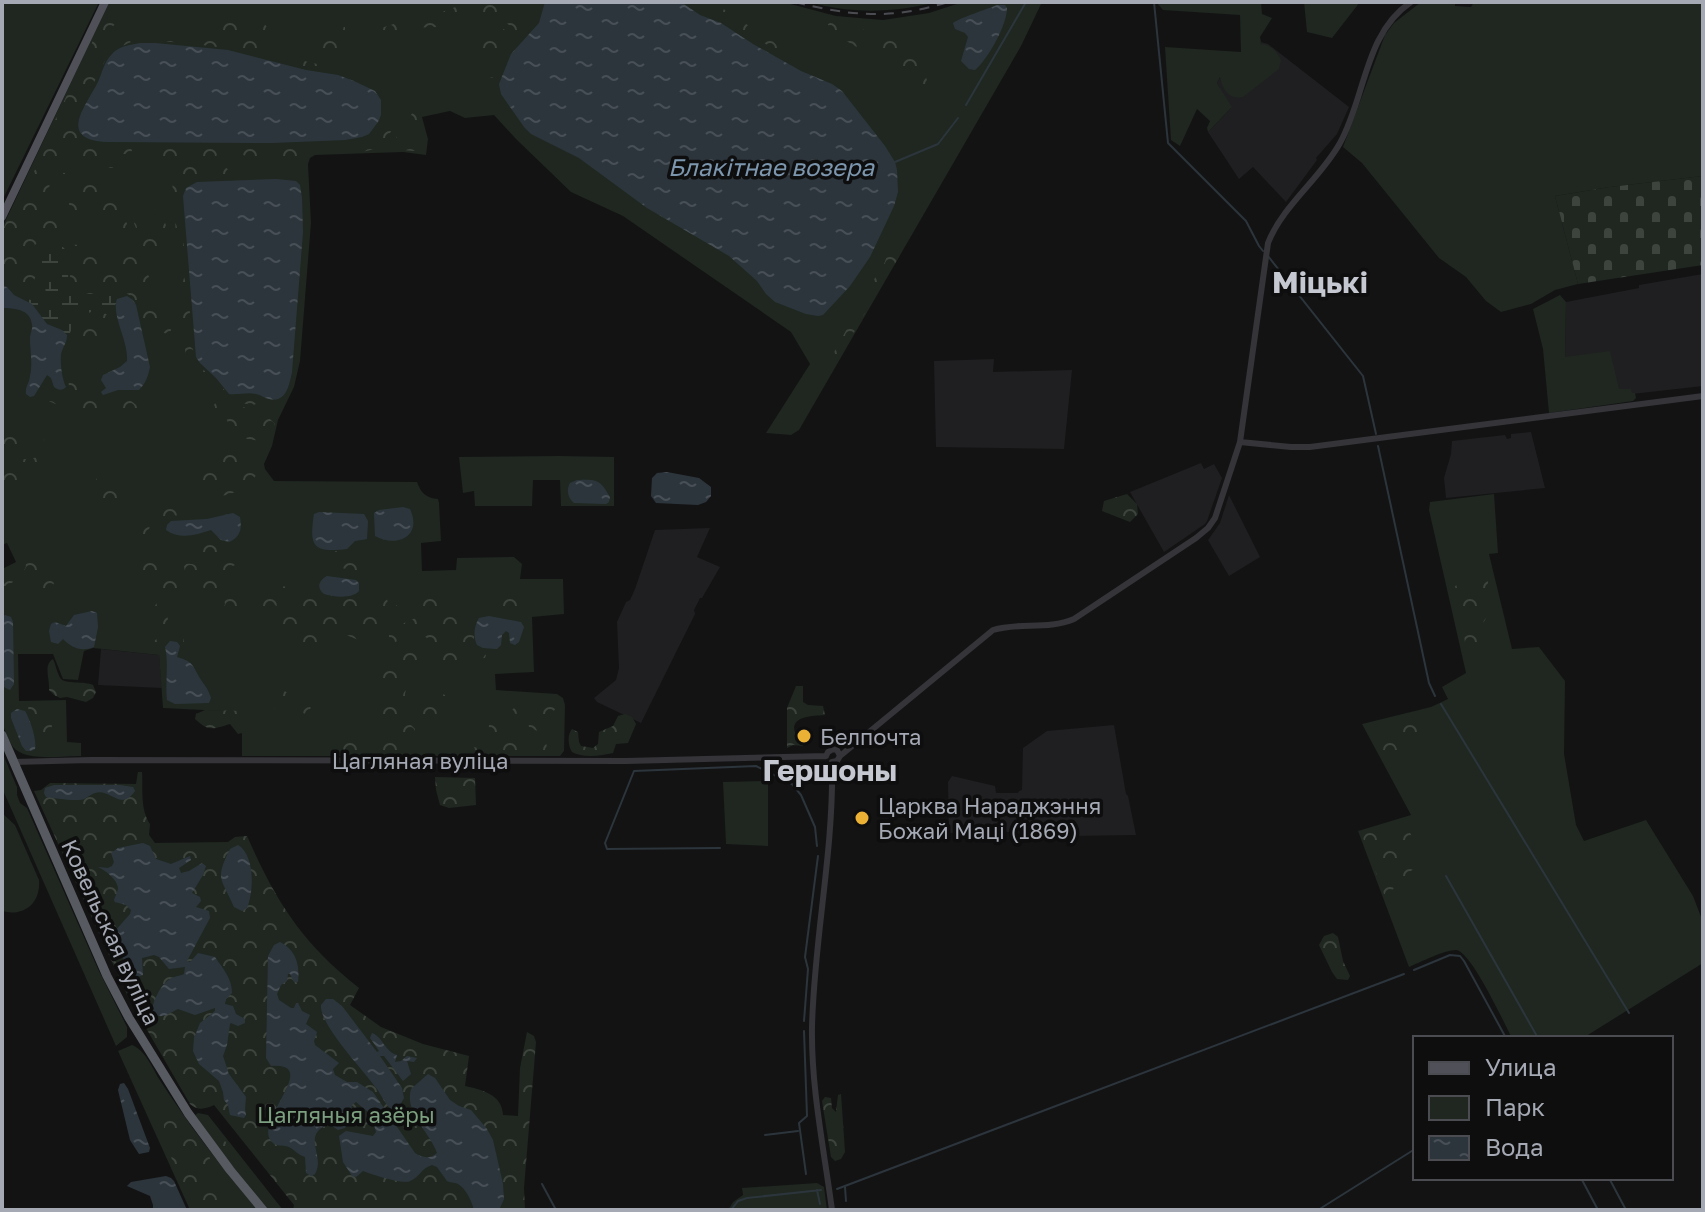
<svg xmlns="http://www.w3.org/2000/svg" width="1705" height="1212" viewBox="0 0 1705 1212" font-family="'Golos Text',sans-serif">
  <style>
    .built { fill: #1f1f21 }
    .green { fill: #1f2720 }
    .forest { fill: url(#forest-crowns) }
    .wetland { fill: url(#wetland-marsh) }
    .cemetery { fill: url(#cemetery-stones) }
    .water { fill: url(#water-ripples) }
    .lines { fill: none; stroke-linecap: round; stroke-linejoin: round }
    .stream { stroke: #2c353c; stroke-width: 2 }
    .tertiary { stroke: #343439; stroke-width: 6 }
    .primary { stroke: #505158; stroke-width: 8 }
    .trunk { stroke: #585a61; stroke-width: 9 }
    .rail { stroke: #4b4c52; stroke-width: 2; stroke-dasharray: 10 8; stroke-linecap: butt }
    .poi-dot { fill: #eab135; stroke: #0e0e0f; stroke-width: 3 }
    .labels { text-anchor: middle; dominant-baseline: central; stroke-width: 7; stroke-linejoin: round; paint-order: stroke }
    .poi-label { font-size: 22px; fill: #a5a9b4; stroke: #0e0e0f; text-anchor: start }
    .street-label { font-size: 22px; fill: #a5a9b4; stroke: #0e0e0f }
    .park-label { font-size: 22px; fill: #7c9f7f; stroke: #0e0e0f }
    .water-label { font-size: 24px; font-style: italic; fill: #7c96ae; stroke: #0e0e0f }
    .district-label { font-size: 30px; font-weight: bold; fill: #c5c8d0; stroke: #0e0e0f }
  </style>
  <defs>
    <pattern id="forest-crowns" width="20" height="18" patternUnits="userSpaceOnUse" patternTransform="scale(2)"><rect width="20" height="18" fill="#1f2720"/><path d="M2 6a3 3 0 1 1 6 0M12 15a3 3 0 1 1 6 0" fill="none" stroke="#3d443e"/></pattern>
    <pattern id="wetland-marsh" width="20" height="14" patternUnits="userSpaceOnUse" patternTransform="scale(2)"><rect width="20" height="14" fill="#1f2720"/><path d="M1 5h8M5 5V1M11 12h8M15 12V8" fill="none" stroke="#3d443e"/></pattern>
    <pattern id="cemetery-stones" width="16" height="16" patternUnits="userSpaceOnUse" patternTransform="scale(2)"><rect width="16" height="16" fill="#1f2720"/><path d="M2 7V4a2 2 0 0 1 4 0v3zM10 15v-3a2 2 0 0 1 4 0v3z" fill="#3d443e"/></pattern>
    <pattern id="water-ripples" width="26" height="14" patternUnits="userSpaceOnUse" patternTransform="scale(2)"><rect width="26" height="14" fill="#2c353c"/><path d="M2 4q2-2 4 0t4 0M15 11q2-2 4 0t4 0" fill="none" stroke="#484f56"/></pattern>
  </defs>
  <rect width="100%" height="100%" fill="#131314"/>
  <!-- built -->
  <path class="built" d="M1261,42L1268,44L1349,107L1337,134L1316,158L1317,160L1286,202L1253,167L1239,179L1208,132L1231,108L1217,83L1223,72Z
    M1703,274V386L1632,394L1619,390L1565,357L1566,302L1639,288V285Z
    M994,359L993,372L1072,370L1064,449L936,447L934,361Z
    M1531,432L1545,488L1446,498L1444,478L1451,454L1452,441L1505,435L1507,439L1511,438V434Z
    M1201,463L1204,469L1214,464L1222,478L1207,521L1205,524L1164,552L1130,492Z
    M1229,495L1260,557L1229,576L1208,540L1220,523Z
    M710,528L697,557L720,567L702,598H700L694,610L695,614L641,723L597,702L594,698L616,680L619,668L617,622L626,602L630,600L635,589L655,530Z
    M101,649L159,655L162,688L98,685Z
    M1114,725L1126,794L1128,796L1136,835L1072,836L1065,831L949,833L948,782L952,776L995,786L996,793H1018L1019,791L1022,790L1023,748L1047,731Z"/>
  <!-- green -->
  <path class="green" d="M2,2H99L2,201Z
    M109,2H783L836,16L883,20L929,13L963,2H1042L1021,46L799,430L791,435L766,433L810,364L791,332L623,216L571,192L516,139L494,115L465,118L450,111L422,117L428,139L426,155L403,152L315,155L310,158L308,164L311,223L300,361L294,387L278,420L272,446L264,464L265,469L274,481L417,482C421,493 426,498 438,499L439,503L441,541L421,543L422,571L456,570L457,558L514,557L522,564L520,579H563L564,614L532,617L534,672L495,674L496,690L557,694L563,698L565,705L564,751L560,756H242V712L163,708L159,655L93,648L84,651L78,680L63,679L53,654H18L19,701L66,700L67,742L81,743V756C63,756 25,762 13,747C8,740 5,731 2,723V569L16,562L7,543L2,545V228Z
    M809,2H936C894,13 850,14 809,2Z
    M1156,2H1261L1262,14L1272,18L1260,37L1261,42L1260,44C1270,44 1277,51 1281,60L1279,69L1243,97C1228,100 1222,88 1220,77L1217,83L1232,107L1208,132L1207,128L1210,121L1197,109L1180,146L1171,140L1165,47L1241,52L1240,15L1163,10Z
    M1304,2H1360L1332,38L1307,32Z
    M1421,2H1455V6L1471,7L1474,2H1702L1703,176L1610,187L1555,196L1578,284L1555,290L1531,304L1501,312L1486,301L1466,277L1439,258L1362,163L1343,147L1385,35L1394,23Z
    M1560,295L1566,302L1565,357L1610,351L1619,389H1631L1632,393H1635L1636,398L1633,401L1549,413L1543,349L1533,309Z
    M559,456L614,457V506H561L560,480H533L532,506H475L474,491L463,493L459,457Z
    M1494,494L1498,553L1489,554L1512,649L1539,647L1565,681L1564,754L1576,825L1584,841L1646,820L1693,896L1703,922V963L1583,1038H1512C1504,1023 1471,951 1456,950C1444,950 1421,962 1409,967L1358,831L1411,815L1362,724L1431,707L1448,699L1442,687L1466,673L1429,510L1430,502Z
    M2,752L17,787V795L20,803L27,808L98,969L127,1027V1037L116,1046L2,788Z
    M768,781V846L726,844L723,782Z
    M2,813L15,825L39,880C41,903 24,917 2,911Z
    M132,1045C145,1050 152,1067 159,1079C189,1125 222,1168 258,1210H190L118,1051Z
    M198,1113L208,1115L283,1210H268L247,1187L195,1115Z
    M817,1183L824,1187L827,1210H728L733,1202L743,1195L742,1188Z"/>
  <!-- forest -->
  <path class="forest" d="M115,2H119L122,6C123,25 107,24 105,43L108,44L127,39L131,42L116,49L108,55L78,114L76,127L80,135L92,144L128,145L131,147L132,151L130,154H120L117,156L118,160L125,164L122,168H111L99,164L90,168H82L70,165L60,166L40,163L38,161V156L107,11Z
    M469,2C492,2 517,0 522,27L517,31L505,22L496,18L472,17L459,19L437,27L410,28L387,41H374L371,37L374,30L391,25L408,17L434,15Z
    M688,2H711L741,19L755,32L769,37L781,50L776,51L760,40L744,34L725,16L705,13Z
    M233,10L242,14L251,22L260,21L264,23L284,51C297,53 299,60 308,62C315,64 322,64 328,65L339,61L343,66L342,72C329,77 296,66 282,59C272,55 262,55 251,53C216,46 180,41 145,41L139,38V34L145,31L169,36L189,33L203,35L205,34L209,23Z
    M295,19C302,22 302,32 308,36L313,35L323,28L345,27V36L349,43V48L343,54L310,51L296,37L292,31V24Z
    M836,20L870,32H904L917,47L922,58L929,90L833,33L828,28V24Z
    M492,26C501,26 513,33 515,42L503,61L497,76L492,78L480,72C476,60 482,34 492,26Z
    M433,103C449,104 470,103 483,111L480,113L473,112L463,115L447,109L425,112L420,118L423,130L421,148L414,151L403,150L396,139C402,123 414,106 433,103Z
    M390,119L394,122C390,143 369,158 348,149V146L351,142C376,134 367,140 384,120Z
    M291,143L305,147L308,153L302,157H250L243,155L239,148L243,144L276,146Z
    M145,144H216L221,147L222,151L216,156L160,165C152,164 140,156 138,148Z
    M213,163L225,166L229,171L228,175L223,178L203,177L191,180L185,186L181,195L184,248L183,272L187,289L192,330L190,334L187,336L183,332L172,179C178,163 198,164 213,163Z
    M36,169L65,173L69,179L65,184L53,180L50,183L48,193L50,196H55L60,192L64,195L62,216L64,230C58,242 51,234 41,234L37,243L32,248V253L38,270L33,283L43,292L41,298C34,300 23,300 17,296C10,291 10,287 2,285V231L29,176Z
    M82,173L94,175L102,182L101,191L91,196V204L94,209L99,210L104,207L106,198L109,195L114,196L118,202L171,330L170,334L164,333L152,320L147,323L151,337L148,338L144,336C141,326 141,313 137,304C125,277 88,307 73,286C67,278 72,270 72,261C71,258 69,251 68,248L72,245C99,242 98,248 113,267L119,268C123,256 115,246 118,234L112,227L113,220L111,215L106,214L101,222L91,218L76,216L70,212L69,203L75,194L74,179Z
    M150,209L156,210C167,220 168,231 169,244L166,248L160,245L154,251L148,253L141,247L138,233L134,223L137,218L145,217L148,222L147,231L151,235L156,234L158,229L148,213Z
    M895,240H899L903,244C901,257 891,273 879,278L874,297L840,357L834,359L833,354L863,300L867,289L883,267L891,245Z
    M99,313C111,313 121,321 117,333L114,334L106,331L99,337L88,333L77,343L71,341L70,336C77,332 75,329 80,323C84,317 93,315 99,313Z
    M188,345L193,349L195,364L212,376L228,394L238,397L253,396L259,398V403L253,405L224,400L198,384L186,362L185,348Z
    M71,372L91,375L94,377C96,394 83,399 108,406L123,400H130L146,413V418L139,421L118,413L99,420L78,406L62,407L40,397V391L46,382L58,391L68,390L69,387L68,377Z
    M216,402L262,411L275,424L271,439L267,442L247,439L229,425L226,418L216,410L214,405Z
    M17,423L25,434C33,433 40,427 45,436L44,441L26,451H10L2,442V431L11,424Z
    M237,454L249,455L260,460L261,467C251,489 227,500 203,496L200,471L202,465C213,454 224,456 237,454Z
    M41,457L47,460L48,466L35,474L37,484L35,489C30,489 7,482 2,479V462Z
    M100,461L114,474L116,489L122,497V504C114,510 99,510 92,504L91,492L97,478L95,465Z
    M1127,494L1137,504L1138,514L1130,522L1102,511L1104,501Z
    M186,504H191L196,508V512L192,517L171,515L159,518L150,526L145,542L128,545L125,543L124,540L128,536L141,535L142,532L137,527L136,522L155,509Z
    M209,533L213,535V543L216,547L221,548L232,544L240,547L242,555L237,564L221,572L218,569L219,562L215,555L210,554L191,557L182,551L184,540Z
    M354,547L358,549L360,575L359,577H355L350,569L323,567L316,561L318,556C329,548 342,554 354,547Z
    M28,549L36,554L37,567L54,583L52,588L45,595H39L36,592L37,584L35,581L25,583L16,580L7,586H2V572L13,567L18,574L24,571L26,566L22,552Z
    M156,553L159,554L162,557L159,564L161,569L173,574L183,587L178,595L170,599L167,612L169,629L172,631L183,630L184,643L181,644L169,638L165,642L162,651L153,642L161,635L159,618L154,608L156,604L162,598C160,585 143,579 132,573L131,569L136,562L146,560Z
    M186,564C195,563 196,566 203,571C220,581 246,596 243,619L225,622L220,621L216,615L225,605L224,597C210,587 186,588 184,566Z
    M1475,570H1488V585L1480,594C1486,605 1492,613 1482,624L1487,638L1477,660L1472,666L1467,659L1464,635L1470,633L1469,624L1462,619L1455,586L1465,582L1472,584Z
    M284,586C289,590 292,596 299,597C303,598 307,596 311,596C322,595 332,598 343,598C359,598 372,591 387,599L389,607L380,620L379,634L363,642L332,629L326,630L311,658L307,660H303L297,655L296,639C292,635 285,633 281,629C276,622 281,613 277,606L270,603L263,609L257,611L252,607V597L256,592L272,591Z
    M441,587L452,594L461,593L465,595L462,601L449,605L447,611L451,614L465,610L475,613L477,617L474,625V643L486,655L485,658L474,659L456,670H452C447,662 434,654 424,656C420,658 416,661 412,663L403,660L401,655L403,651H415L425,646L427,638C411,625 405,640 392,643L389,641V634L398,631L404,623L418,617V613L415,612L400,617L395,623L391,624L389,622V617L398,603C412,599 431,605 438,588Z
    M492,593C511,605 525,593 542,602V605L524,619C508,617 477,618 488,594Z
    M384,653C395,654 405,671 408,680L405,694L407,709L398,720L403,725H411L415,729L413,752L409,754H342L339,748L348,742L351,717L355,714C364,722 354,737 361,746L365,745C370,732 376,736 387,737L392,733C388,725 376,726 372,716L374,709L390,704L392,699L389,691L378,686L375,681L378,662Z
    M53,659C56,665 57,674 61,679C65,684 84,681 93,685L96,692L93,698L86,702L67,697L60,698L54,695L49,690C50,679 43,665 53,659Z
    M796,686H803V702L808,705L823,706L825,715C816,716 796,715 794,727C794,732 797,736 798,740L803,743V746L793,745L787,748V708Z
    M282,689L293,697C306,695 313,695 310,711L306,714L297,711L292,713C286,710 277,711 274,708C264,700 275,691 282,689Z
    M435,690L449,697L451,704C446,711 440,710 435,715C430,719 432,723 426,726L423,723V716L413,713L411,710L413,707L425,706L428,702L431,693Z
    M539,696L557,698L560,702L551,715L552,734L546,742L548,753L546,755L539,752C541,747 543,735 537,731C534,729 531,728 529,727L527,716L512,713L511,711L514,708L534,707Z
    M55,701L62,704V706L53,718L51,733L46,734L41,731L39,721L29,715L28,706L35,702Z
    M205,710L242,711V733L238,734L230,724C213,729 209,732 195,719L196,714Z
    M493,712L500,716C500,719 498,723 499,726C501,735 517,731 523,733L522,752L520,755L482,756L473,752L474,747L482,749L487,746L490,715Z
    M625,714L632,717L636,724L628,743L616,744L613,753C601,756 582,758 572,752C568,746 567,735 572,729L578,732L579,742L581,746L593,748L598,744L599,732L613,726L618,716Z
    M1418,715L1423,716C1428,734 1410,735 1397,740L1395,745L1403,759L1399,772L1394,773C1386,758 1373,742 1379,725Z
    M138,772H142C143,789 140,809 150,824L149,835L155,843L228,842L235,837L247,836C276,902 302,943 359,988L350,1005L381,1027L423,1044L469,1056L465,1086C482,1090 502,1094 503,1115L518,1116L520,1068L527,1032L534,1036L536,1042L524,1188L525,1210H293L294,1205L214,1105C206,1109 197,1111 190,1104L128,997L34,791L41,790L50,783L136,784Z
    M435,777L475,778L476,805L449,808L440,805L436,790Z
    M1399,821L1405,822L1420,854L1414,868L1388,894H1384L1363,838L1366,833Z
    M1333,933L1338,937L1343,961L1350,976L1348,980L1337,979L1332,972L1319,945L1324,936Z
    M841,1094L845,1152L841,1159L835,1161L831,1157L822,1101L825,1097L831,1098L832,1108L836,1112L838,1095Z
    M168,1108L183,1125V1134C201,1139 218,1159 209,1178L212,1186L218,1189L230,1186L251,1210H197C182,1183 158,1141 165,1110Z
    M212,1129L220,1133L238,1161L255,1179L266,1199L278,1210H270L245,1179L237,1172L231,1157L219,1148L209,1132Z"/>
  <!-- wetland -->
  <path class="wetland" d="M50,243C85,247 55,277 77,292C86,299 98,294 108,293C115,293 120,294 127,296H123L114,306L118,316L107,308C87,311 74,318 68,339C63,329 55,330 47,323C37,316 35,305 24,299C33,300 41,303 46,294C45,278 34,264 42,247Z"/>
  <!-- cemetery -->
  <path class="cemetery" d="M1703,176V265L1578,284L1555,196L1610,187Z"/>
  <!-- water -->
  <path class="water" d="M545,2H681L700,15L721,23L753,44L801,71L832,84L842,91L885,146L895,162L897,170L898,192L894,206L870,257L850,286L823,315L818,316L806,314L775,302L766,294L757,281L729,256L647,208L579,158L531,134L524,127L501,94L499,84L511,54L539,23Z
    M997,5H1005L1007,8C1007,25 988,59 975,70L969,69L961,61L968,37L965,33L955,29L953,23C962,17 985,10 997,5Z
    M140,43H155L228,50L306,70L338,75L354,81L375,91L381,100V115L378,122L369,134L362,137L345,140L272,143L111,142C56,141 84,109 98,82C102,73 104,62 112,54C119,46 130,45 140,43Z
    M276,179L296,181L300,185L302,198L303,232L292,372C289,386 286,403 269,399C264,398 261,395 256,394C248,392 238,395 229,394L216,378L200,363L196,357L183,196L186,188L197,182Z
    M2,286L7,287L14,295L32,304L47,324L62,330L67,335C67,343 63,346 61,354C60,363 62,379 66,387C62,391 58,390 54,387L51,378L47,375L34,396L30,397L26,394C25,387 29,384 30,376C33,363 30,351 30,338C30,334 33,329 32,325C31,309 14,308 2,308Z
    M127,296L133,300L136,305L150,367C148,376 146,383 139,390H118L103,395L101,392L106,388L101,380L103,375L120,367L127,361C129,342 111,315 117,299Z
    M667,472L699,478L711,487V496L706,502L698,505L656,503L651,496L652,478L657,473Z
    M577,480C596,479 600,479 610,497L609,502L606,504L574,503C568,498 566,490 570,483Z
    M403,507L410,509C423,537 396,548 375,536L374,513L379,510Z
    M319,512L364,514L368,521L367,539L355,541L347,549C313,553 309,547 314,514Z
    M233,513L240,517C242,528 241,537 229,542L221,540L211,530C196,535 180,540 166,530L167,525L171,521L207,519Z
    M327,576L356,580L359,583V591C352,599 334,597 324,594C316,588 319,580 327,576Z
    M92,611L97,613L98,627L94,647C81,652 72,648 63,639L58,644L51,642L49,631L51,624L55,622L66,626L74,615Z
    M5,615L11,617L13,622L14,684L10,690L2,686V617Z
    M489,616L521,622L524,627L519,642L515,645L510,643L509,633L506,631L502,635L501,645L497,649L483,648L477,645C473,637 474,626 479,618Z
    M170,641L177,642L180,646L177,657C194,662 192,665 201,680C206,687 208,689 211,698L209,703L175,704L167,700C165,682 169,663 165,647Z
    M17,709L25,711C30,719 37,740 35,749L31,751H26L22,746L11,718V713Z
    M54,785H120L133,787L135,791C120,812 111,788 95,793C93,793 85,799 84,799C79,802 52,798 46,797L44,793L45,788Z
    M143,843L150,846L156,859L171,864L190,856L191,860L179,868L181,873L189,871L202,863L206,866L203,875L192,893L200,897L201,901L196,907L209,911L210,918L187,961L190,962L198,953L215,957C223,969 232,978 232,993L226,999L225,1004L233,1006L236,1014L245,1019V1023L238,1026L231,1023L230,1024L227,1045L223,1056L229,1074L246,1097L245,1109L246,1115L244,1118L230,1115L228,1105L224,1100L223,1092L219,1081L199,1064L193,1051L194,1038L200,1023L215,1011V1008L195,1015L178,1009C169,1013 160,1022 152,1011C153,1001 161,984 170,979C174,976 180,976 184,974L185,967L169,969L159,957L154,955L142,958L143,975L137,977C124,968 118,946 115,931L130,914L131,910L126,905L115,902L114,900C115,897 118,891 118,888C117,879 105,870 98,867L108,868L112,866L114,862L111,853L118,848Z
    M238,845C255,855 254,891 247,908L242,911L234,907C222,878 214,881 230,849Z
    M280,942C296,950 300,965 298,982H294L290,974H288L287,981L281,985L277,994L279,1000L291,1008H294L296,1003H298L302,1011L310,1015L306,1024L317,1032L314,1041L315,1045L339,1063L333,1069L335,1075L347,1082H357L373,1092L415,1153C422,1158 431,1159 437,1153C430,1132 404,1113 411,1089L428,1074L435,1078L450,1100L459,1106L471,1110L487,1129L493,1140L503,1184L504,1199L499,1210H474C472,1202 466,1188 458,1184C455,1182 450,1183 447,1181L437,1167L432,1165C421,1168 420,1177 410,1181C403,1185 371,1174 363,1171L356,1177L352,1176L343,1162L339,1136L346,1131L373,1136L376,1132L373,1121L375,1112L373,1111L368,1112L356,1102L352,1105L349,1121L345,1128L338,1130L329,1124C300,1135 326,1156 315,1174L311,1176L306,1173L305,1157C298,1155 295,1150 289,1147C282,1144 277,1148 271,1141C254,1120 322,1062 271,1066L266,1058L268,956L274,945Z
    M326,999H333L342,1006L377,1052L379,1051L370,1038L372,1033C383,1037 385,1052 397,1055L395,1062L401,1061L407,1056L417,1058L414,1062L407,1061L411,1074L403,1081L384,1056H380L402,1088L404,1098L399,1107L391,1109C384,1103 382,1096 377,1089C364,1071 319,1024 321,1005Z
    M124,1083L128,1089L150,1148L149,1152L139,1154L130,1140L118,1090L120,1084Z
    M166,1176L171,1178L174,1181L187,1210H153V1205L150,1196L127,1186L131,1182Z"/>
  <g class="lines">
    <!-- stream -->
    <path class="stream" d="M1154,2L1168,143L1246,221L1259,246L1263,251
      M966,105L1026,2
      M895,162L938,144L958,118
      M1268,256L1363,376L1376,434
      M1378,446L1429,683L1435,696
      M1441,704L1629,1013
      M720,848L607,849L605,843L634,771L756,766L792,784L801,795L815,827L817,846
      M1446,876L1538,1038
      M1414,970L1450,955L1460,956L1464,961L1506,1038
      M804,1021L808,969L805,957L818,856
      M804,1031L807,1116L799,1123L806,1174
      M765,1135L798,1131
      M1581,1178L1598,1210
      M1609,1178L1626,1210
      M542,1184L556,1210
      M845,1187L846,1201
      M837,1189L1404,974
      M817,1190L820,1204
      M731,1210L738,1201L747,1198L821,1190
      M1318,1210L1415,1149"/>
    <!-- tertiary -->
    <path class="tertiary" d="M1240,442L1291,447H1310L1703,396
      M826,756L828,752L833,749L837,750L840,756
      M13,762L91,760L626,761L826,756
      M832,762L837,761L840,756L993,630C1019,622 1048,630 1074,619L1196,538L1208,528L1215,518L1240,442L1268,243C1283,205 1320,179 1340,143C1366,96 1364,34 1411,2
      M832,1210C824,1149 811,1088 812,1027C814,938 834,851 832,762"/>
    <!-- primary -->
    <path class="primary" d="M2,217L105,2"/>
    <!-- trunk -->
    <path class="trunk" d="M2,735L107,976L129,1018L188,1113L230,1170L263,1210"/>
    <!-- rail -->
    <path class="rail" d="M795,2C850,16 892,20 948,2"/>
  </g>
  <!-- markers -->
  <g class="poi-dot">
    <circle cx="804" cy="736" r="8"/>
    <circle cx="862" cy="818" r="8"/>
  </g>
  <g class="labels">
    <!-- poi labels -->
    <g class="poi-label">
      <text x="820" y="736">Белпочта</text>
      <text x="878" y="805">Царква Нараджэння<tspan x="878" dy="25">Божай Маці (1869)</tspan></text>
    </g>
    <!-- street labels -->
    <g class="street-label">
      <text x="420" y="760">Цагляная вуліца</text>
      <text transform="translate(111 932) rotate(65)">Ковельская вуліца</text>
    </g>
    <!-- park labels -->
    <g class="park-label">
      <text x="346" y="1114">Цагляныя азёры</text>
    </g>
    <!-- water labels -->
    <g class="water-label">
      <text x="771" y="166">Блакітнае возера</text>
    </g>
    <!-- district labels -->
    <g class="district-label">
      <text x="1320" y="282">Міцькі</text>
      <text x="830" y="770">Гершоны</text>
    </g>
  </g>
  <!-- border -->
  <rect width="1705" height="1212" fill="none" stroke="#a5a9b4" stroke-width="8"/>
  <!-- legend -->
  <rect x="1413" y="1036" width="260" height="144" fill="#0e0e0f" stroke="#4a4c51" stroke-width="2"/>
  <rect x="1429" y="1062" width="40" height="12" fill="#505158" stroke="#4a4c51" stroke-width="2"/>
  <text x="1485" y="1076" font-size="24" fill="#a5a9b4">Улица</text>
  <rect x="1429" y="1096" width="40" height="24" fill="#1f2720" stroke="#4a4c51" stroke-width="2"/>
  <text x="1485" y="1116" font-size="24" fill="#a5a9b4">Парк</text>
  <rect x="1429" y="1136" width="40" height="24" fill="url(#water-ripples)" stroke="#4a4c51" stroke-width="2"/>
  <text x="1485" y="1156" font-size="24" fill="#a5a9b4">Вода</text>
</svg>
